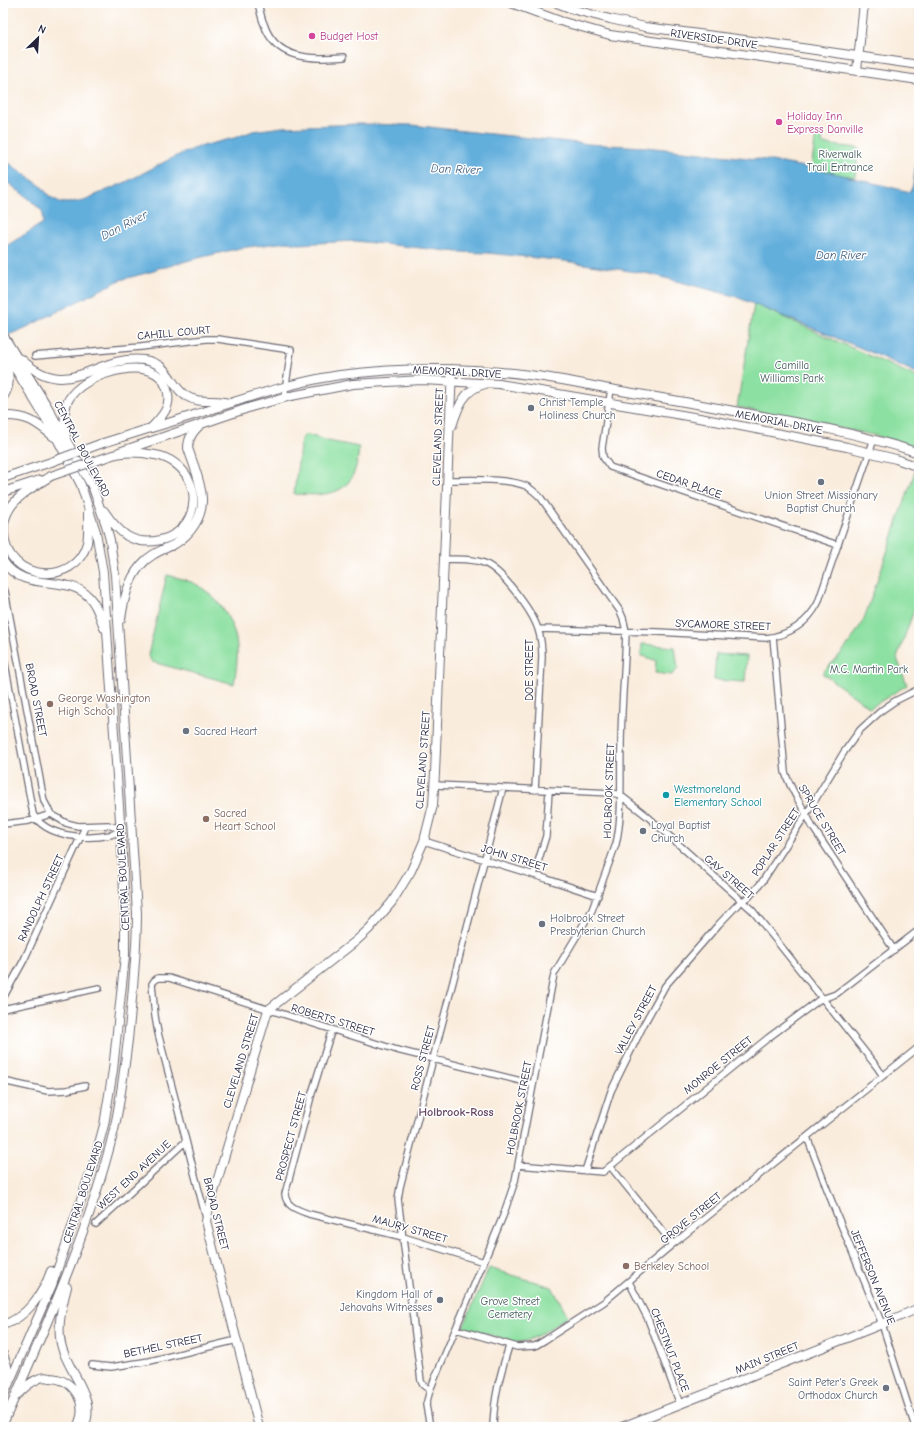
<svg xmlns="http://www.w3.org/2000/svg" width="922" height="1430" viewBox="0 0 922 1430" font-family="'Comic Neue',sans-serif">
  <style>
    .green { fill: #8ce0a1; stroke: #57816e }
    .water { fill: #63afdc; stroke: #42688c }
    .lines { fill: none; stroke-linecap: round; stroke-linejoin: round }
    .stream { stroke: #63afdc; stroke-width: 2 }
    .street-casing { stroke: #6d6973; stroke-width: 8 }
    .secondary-casing { stroke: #6d6973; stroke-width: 10 }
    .primary-casing { stroke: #6d6973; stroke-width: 10 }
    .street { stroke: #fff; stroke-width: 5.5 }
    .secondary { stroke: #fff; stroke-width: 8 }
    .primary { stroke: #fff; stroke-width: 8 }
    .primary-bridge-casing { stroke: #6d6973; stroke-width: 10; stroke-linecap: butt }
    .primary-bridge { stroke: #fff; stroke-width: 8 }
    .hotel-dot { fill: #d1479c; stroke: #fff; stroke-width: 1.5 }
    .worship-dot { fill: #6b7280; stroke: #fff; stroke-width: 1.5 }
    .education-dot { fill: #8d6e63; stroke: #fff; stroke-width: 1.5 }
    .culture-dot { fill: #0f9aa8; stroke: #fff; stroke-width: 1.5 }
    .labels { text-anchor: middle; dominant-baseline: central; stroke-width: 3; stroke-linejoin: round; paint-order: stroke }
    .hotel-label { font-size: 11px; fill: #b23c85; stroke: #fff; text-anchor: start }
    .street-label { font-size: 11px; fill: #22223b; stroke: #fff }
    .park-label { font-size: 11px; fill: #425b5a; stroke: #fff }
    .worship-label { font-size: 11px; fill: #5b616d; stroke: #fff; text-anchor: start }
    .education-label { font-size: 11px; fill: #785e54; stroke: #fff; text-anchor: start }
    .culture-label { font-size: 11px; fill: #0d838f; stroke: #fff; text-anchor: start }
    .water-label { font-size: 12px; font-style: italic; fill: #3c5a7b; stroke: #fff }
    .neighbourhood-label { font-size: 12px; font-weight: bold; fill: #664863; stroke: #fff }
  </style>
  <rect width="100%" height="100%" fill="#fff"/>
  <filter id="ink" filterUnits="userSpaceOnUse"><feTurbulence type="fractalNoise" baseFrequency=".025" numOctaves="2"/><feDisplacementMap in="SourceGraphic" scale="8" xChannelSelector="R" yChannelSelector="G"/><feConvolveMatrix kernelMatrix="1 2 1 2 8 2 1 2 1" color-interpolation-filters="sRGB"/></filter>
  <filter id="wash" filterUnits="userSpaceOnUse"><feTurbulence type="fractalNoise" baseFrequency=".012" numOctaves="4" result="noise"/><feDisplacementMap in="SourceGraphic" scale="16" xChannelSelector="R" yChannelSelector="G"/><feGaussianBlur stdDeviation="0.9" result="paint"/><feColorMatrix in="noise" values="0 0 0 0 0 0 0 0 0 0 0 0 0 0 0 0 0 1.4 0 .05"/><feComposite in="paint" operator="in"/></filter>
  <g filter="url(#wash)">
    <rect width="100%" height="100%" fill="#f9ecdc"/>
    <!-- green -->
    <path class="green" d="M816,133L823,135L822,144L859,148L855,177L811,171Z
      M754,304L919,378V448L873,435L737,407Z
      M306,434L328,441L359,447C356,493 335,497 294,494L301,439Z
      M915,471L919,472V596L897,658L907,685L870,708L822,673C842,654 850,644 864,619Z
      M167,575C175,577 183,579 191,582C215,592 235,620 237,647C238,659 236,671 234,684L152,662L148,655Z
      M642,644L675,647L678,669L672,675L655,673L656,660L647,659V657L641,656Z
      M716,654L747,656L745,682L714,680Z
      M489,1268L552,1287L568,1316C554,1325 530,1345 513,1342L463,1327Z"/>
    <!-- water -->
    <path class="water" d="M359,124L412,125L482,133L588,144L646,147L766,160L826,171L910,192L913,185L919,140V374L868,351L734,296L650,274L557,260L487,253L458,252L355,241L298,244L287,242L240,248L190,260L166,267L158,268L154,271L120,280L21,330L3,337V248L43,223V214L42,211L28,198L3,179V159L41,186L50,197L60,202L67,203L84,200L126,182L174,157L198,147L234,138L253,131L282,127Z"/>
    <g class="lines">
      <!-- stream -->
      <path class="stream" d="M915,3L919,17"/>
    </g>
  </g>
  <g filter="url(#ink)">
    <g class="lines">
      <!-- street casing -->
      <g class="street-casing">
        <path id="street" d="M258,3C260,10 261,18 264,24C276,61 312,59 344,57
          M35,356L141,347L206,339H218L291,350L284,398
          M611,389L602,448L603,457L610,467L838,545
          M444,559C457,560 471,558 484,563C502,570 532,611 538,629C541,638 542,647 542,657L535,790
          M3,589L5,591L44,801L51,814
          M538,629L658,632L766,638C789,635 807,624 818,603L874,439
          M773,637L785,772C791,792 804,807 812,826L894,950
          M3,653L33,814C46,837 86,840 110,835C114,835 118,831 121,829L108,825L78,826L66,823L51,814
          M435,785L613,793L620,795L647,816L752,910L877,1067L883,1076
          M3,824L29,821L51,814
          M424,841L547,879L598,896
          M534,875L546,836L549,791
          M3,998L24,960L85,827
          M3,1009L99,988
          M332,1029L312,1093L285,1194C286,1207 298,1210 309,1214L403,1237L484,1262
          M3,1081L48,1091L67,1090L85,1086
          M807,1137L837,1215L882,1324L915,1427
          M518,1165L603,1172L768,1038L819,1000L836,994L919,930
          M610,1166L673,1244
          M585,1171L611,1091L644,1024L665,986L719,924L739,903L749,897L762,882L812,805L844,752L860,730L882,710L895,701L919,689
          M206,1218L158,1033L155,1016L152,984L154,981L158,978H169L397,1050L533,1084
          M96,1224L186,1141
          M629,1282L648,1319L680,1404
          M456,1329L517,1347L535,1346L545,1340L604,1302L673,1244L919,1047
          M92,1365L111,1367L150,1361L237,1340
          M430,1390L423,1385L421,1381L398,1199L400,1187L503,788
          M644,1418L646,1427
          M430,1427L426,1405L430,1390L503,1216L515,1181L554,974L592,910L616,844C623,814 620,778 621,747C621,708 625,670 626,631L623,618L620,611L541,498C537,494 532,489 526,486C509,478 468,480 447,480
          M493,1427C494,1396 500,1375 509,1346"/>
      </g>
      <!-- secondary casing -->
      <g class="secondary-casing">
        <path id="secondary" d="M857,70L864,3
          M452,426C458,407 464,389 485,384
          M151,428C215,410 274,385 340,375C402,367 467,367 529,375C556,378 583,384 610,389C639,394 667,399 696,404C770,418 847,429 919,453
          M119,452L251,407L291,396L353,384L422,380L499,384L705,419L847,447L896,459L919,467
          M259,1427L206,1221L208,1212L268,1010L356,941L369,929L392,902L411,871L424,841L433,805L435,773L452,369
          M622,1427L882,1324L919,1308"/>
      </g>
      <!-- primary casing -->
      <g class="primary-casing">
        <path id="primary" d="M511,3L560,21L610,35L919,80
          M557,3L575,10L610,19L645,27L760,42L919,65
          M3,335L47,406L93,488L106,525L110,540L115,575L137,913C137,955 132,998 128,1040C124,1070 121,1100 114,1130C89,1232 45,1328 3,1424
          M3,349L52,429L81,485L96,532L103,572L122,850L125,914V956L113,1070L104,1125L95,1158L67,1242L52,1285L3,1397
          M3,355C8,369 13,383 3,397
          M21,359C69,404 94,354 144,360C171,364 169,385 186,396C201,405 214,398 228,403
          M3,416C27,415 36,422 54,437
          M66,437C65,426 63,414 67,403C76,379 126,362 150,371C166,376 173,397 165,411C161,418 156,423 151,428L100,444
          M51,476C37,485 19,494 10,508C5,516 3,525 4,534C6,581 75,588 87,543C89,533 88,522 88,513
          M3,478L51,462
          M3,492L40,480
          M104,511C110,520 118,530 127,536C146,547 175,541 187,522C204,494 186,460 155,455C140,452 121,451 107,457
          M3,561C24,594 67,573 89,597C97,605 100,617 104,628
          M121,619C124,599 128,580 141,565C150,554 163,550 175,544C191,534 203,517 202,498C201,481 193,464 188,448C188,437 194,431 201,424
          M67,1287C62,1306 57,1325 61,1344C67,1372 98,1397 84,1427
          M3,1325C27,1317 43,1294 51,1271
          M3,1354L7,1366V1383
          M18,1394C24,1388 30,1382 38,1379C41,1377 46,1377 50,1378C75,1379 89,1405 77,1427"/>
      </g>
      <!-- street -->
      <use href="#street" class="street"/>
      <!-- secondary -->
      <use href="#secondary" class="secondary"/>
      <!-- primary -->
      <use href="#primary" class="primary"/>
      <!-- primary-bridge casing -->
      <g class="primary-bridge-casing">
        <path id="primary-bridge" d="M51,462L100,444
          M51,476L107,457"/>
      </g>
      <!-- primary-bridge -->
      <use href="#primary-bridge" class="primary-bridge"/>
    </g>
  </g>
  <!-- markers -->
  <g class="hotel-dot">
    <circle cx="312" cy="36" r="4"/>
    <circle cx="779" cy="122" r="4"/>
  </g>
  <g class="worship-dot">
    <circle cx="531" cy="408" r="4"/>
    <circle cx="821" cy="482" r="4"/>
    <circle cx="186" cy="731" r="4"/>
    <circle cx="643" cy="831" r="4"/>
    <circle cx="542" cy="924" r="4"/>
    <circle cx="440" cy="1300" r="4"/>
    <circle cx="886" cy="1388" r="4"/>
  </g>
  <g class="education-dot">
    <circle cx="50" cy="704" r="4"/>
    <circle cx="206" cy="819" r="4"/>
    <circle cx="626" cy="1266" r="4"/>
  </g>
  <circle class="culture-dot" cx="666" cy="795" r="4"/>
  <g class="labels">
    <!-- hotel labels -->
    <g class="hotel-label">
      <text x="320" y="36">Budget Host</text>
      <text x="787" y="116">Holiday Inn<tspan x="787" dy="13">Express Danville</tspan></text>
    </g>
    <!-- street labels -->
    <g class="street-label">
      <text transform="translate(714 39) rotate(8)">RIVERSIDE DRIVE</text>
      <text transform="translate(174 333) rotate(-5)">CAHILL COURT</text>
      <text transform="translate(457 372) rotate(3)">MEMORIAL DRIVE</text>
      <text transform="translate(779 422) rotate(11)">MEMORIAL DRIVE</text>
      <text transform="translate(438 437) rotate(-88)">CLEVELAND STREET</text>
      <text transform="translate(82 449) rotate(62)">CENTRAL BOULEVARD</text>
      <text transform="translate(689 484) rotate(19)">CEDAR PLACE</text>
      <text transform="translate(723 625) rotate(2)">SYCAMORE STREET</text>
      <text transform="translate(529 670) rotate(-90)">DOE STREET</text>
      <text transform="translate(36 700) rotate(79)">BROAD STREET</text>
      <text transform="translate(423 760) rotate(-86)">CLEVELAND STREET</text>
      <text transform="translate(609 791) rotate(-88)">HOLBROOK STREET</text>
      <text transform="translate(822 820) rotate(59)">SPRUCE STREET</text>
      <text transform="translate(776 842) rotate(-57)">POPLAR STREET</text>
      <text transform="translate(514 858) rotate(17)">JOHN STREET</text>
      <text transform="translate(123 877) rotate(-93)">CENTRAL BOULEVARD</text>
      <text transform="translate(729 877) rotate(41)">GAY STREET</text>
      <text transform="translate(41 898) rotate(-65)">RANDOLPH STREET</text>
      <text transform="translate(333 1020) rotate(17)">ROBERTS STREET</text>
      <text transform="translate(636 1020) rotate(-62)">VALLEY STREET</text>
      <text transform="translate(423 1058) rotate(-75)">ROSS STREET</text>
      <text transform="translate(241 1061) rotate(-73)">CLEVELAND STREET</text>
      <text transform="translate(718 1065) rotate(-39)">MONROE STREET</text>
      <text transform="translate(519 1108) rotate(-79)">HOLBROOK STREET</text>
      <text transform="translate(291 1136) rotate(-75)">PROSPECT STREET</text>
      <text transform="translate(134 1175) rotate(-43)">WEST END AVENUE</text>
      <text transform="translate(83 1192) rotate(-72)">CENTRAL BOULEVARD</text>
      <text transform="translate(216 1214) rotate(76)">BROAD STREET</text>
      <text transform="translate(691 1218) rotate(-39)">GROVE STREET</text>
      <text transform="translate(410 1229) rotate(16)">MAURY STREET</text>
      <text transform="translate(873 1277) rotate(68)">JEFFERSON AVENUE</text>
      <text transform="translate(163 1346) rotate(-12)">BETHEL STREET</text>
      <text transform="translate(670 1350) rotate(69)">CHESTNUT PLACE</text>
      <text transform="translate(767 1358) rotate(-22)">MAIN STREET</text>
    </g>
    <!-- park labels -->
    <g class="park-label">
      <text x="840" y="154">Riverwalk<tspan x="840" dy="13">Trail Entrance</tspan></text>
      <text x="792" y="365">Camilla<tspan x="792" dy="13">Williams Park</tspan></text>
      <text x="869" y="669">M.C. Martin Park</text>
      <text x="510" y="1301">Grove Street<tspan x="510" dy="13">Cemetery</tspan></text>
    </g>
    <!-- worship labels -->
    <g class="worship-label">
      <text x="539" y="402">Christ Temple<tspan x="539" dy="13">Holiness Church</tspan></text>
      <text x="821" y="495" text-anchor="middle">Union Street Missionary<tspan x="821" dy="13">Baptist Church</tspan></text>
      <text x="194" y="731">Sacred Heart</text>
      <text x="651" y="825">Loyal Baptist<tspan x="651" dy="13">Church</tspan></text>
      <text x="550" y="918">Holbrook Street<tspan x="550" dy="13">Presbyterian Church</tspan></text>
      <text x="432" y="1294" text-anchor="end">Kingdom Hall of<tspan x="432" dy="13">Jehovahs Witnesses</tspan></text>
      <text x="878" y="1382" text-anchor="end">Saint Peter's Greek<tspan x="878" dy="13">Orthodox Church</tspan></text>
    </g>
    <!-- education labels -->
    <g class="education-label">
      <text x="58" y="698">George Washington<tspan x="58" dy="13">High School</tspan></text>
      <text x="214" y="813">Sacred<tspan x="214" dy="13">Heart School</tspan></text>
      <text x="634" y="1266">Berkeley School</text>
    </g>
    <!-- culture labels -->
    <g class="culture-label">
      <text x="674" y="789">Westmoreland<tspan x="674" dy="13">Elementary School</tspan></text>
    </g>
    <!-- water labels -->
    <g class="water-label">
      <text transform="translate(456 169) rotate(2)">Dan River</text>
      <text transform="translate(124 225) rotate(-27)">Dan River</text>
      <text x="841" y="255">Dan River</text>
    </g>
    <!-- neighbourhood labels -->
    <g class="neighbourhood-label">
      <text x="456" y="1112">Holbrook-Ross</text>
    </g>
  </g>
  <!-- margin -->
  <rect width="922" height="1430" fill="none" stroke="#fff" stroke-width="16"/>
  <!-- north arrow -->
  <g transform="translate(38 38) rotate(25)" stroke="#ffffff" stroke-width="3" paint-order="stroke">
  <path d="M0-3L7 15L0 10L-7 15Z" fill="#22223b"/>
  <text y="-6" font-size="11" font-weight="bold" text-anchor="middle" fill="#22223b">N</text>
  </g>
</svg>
